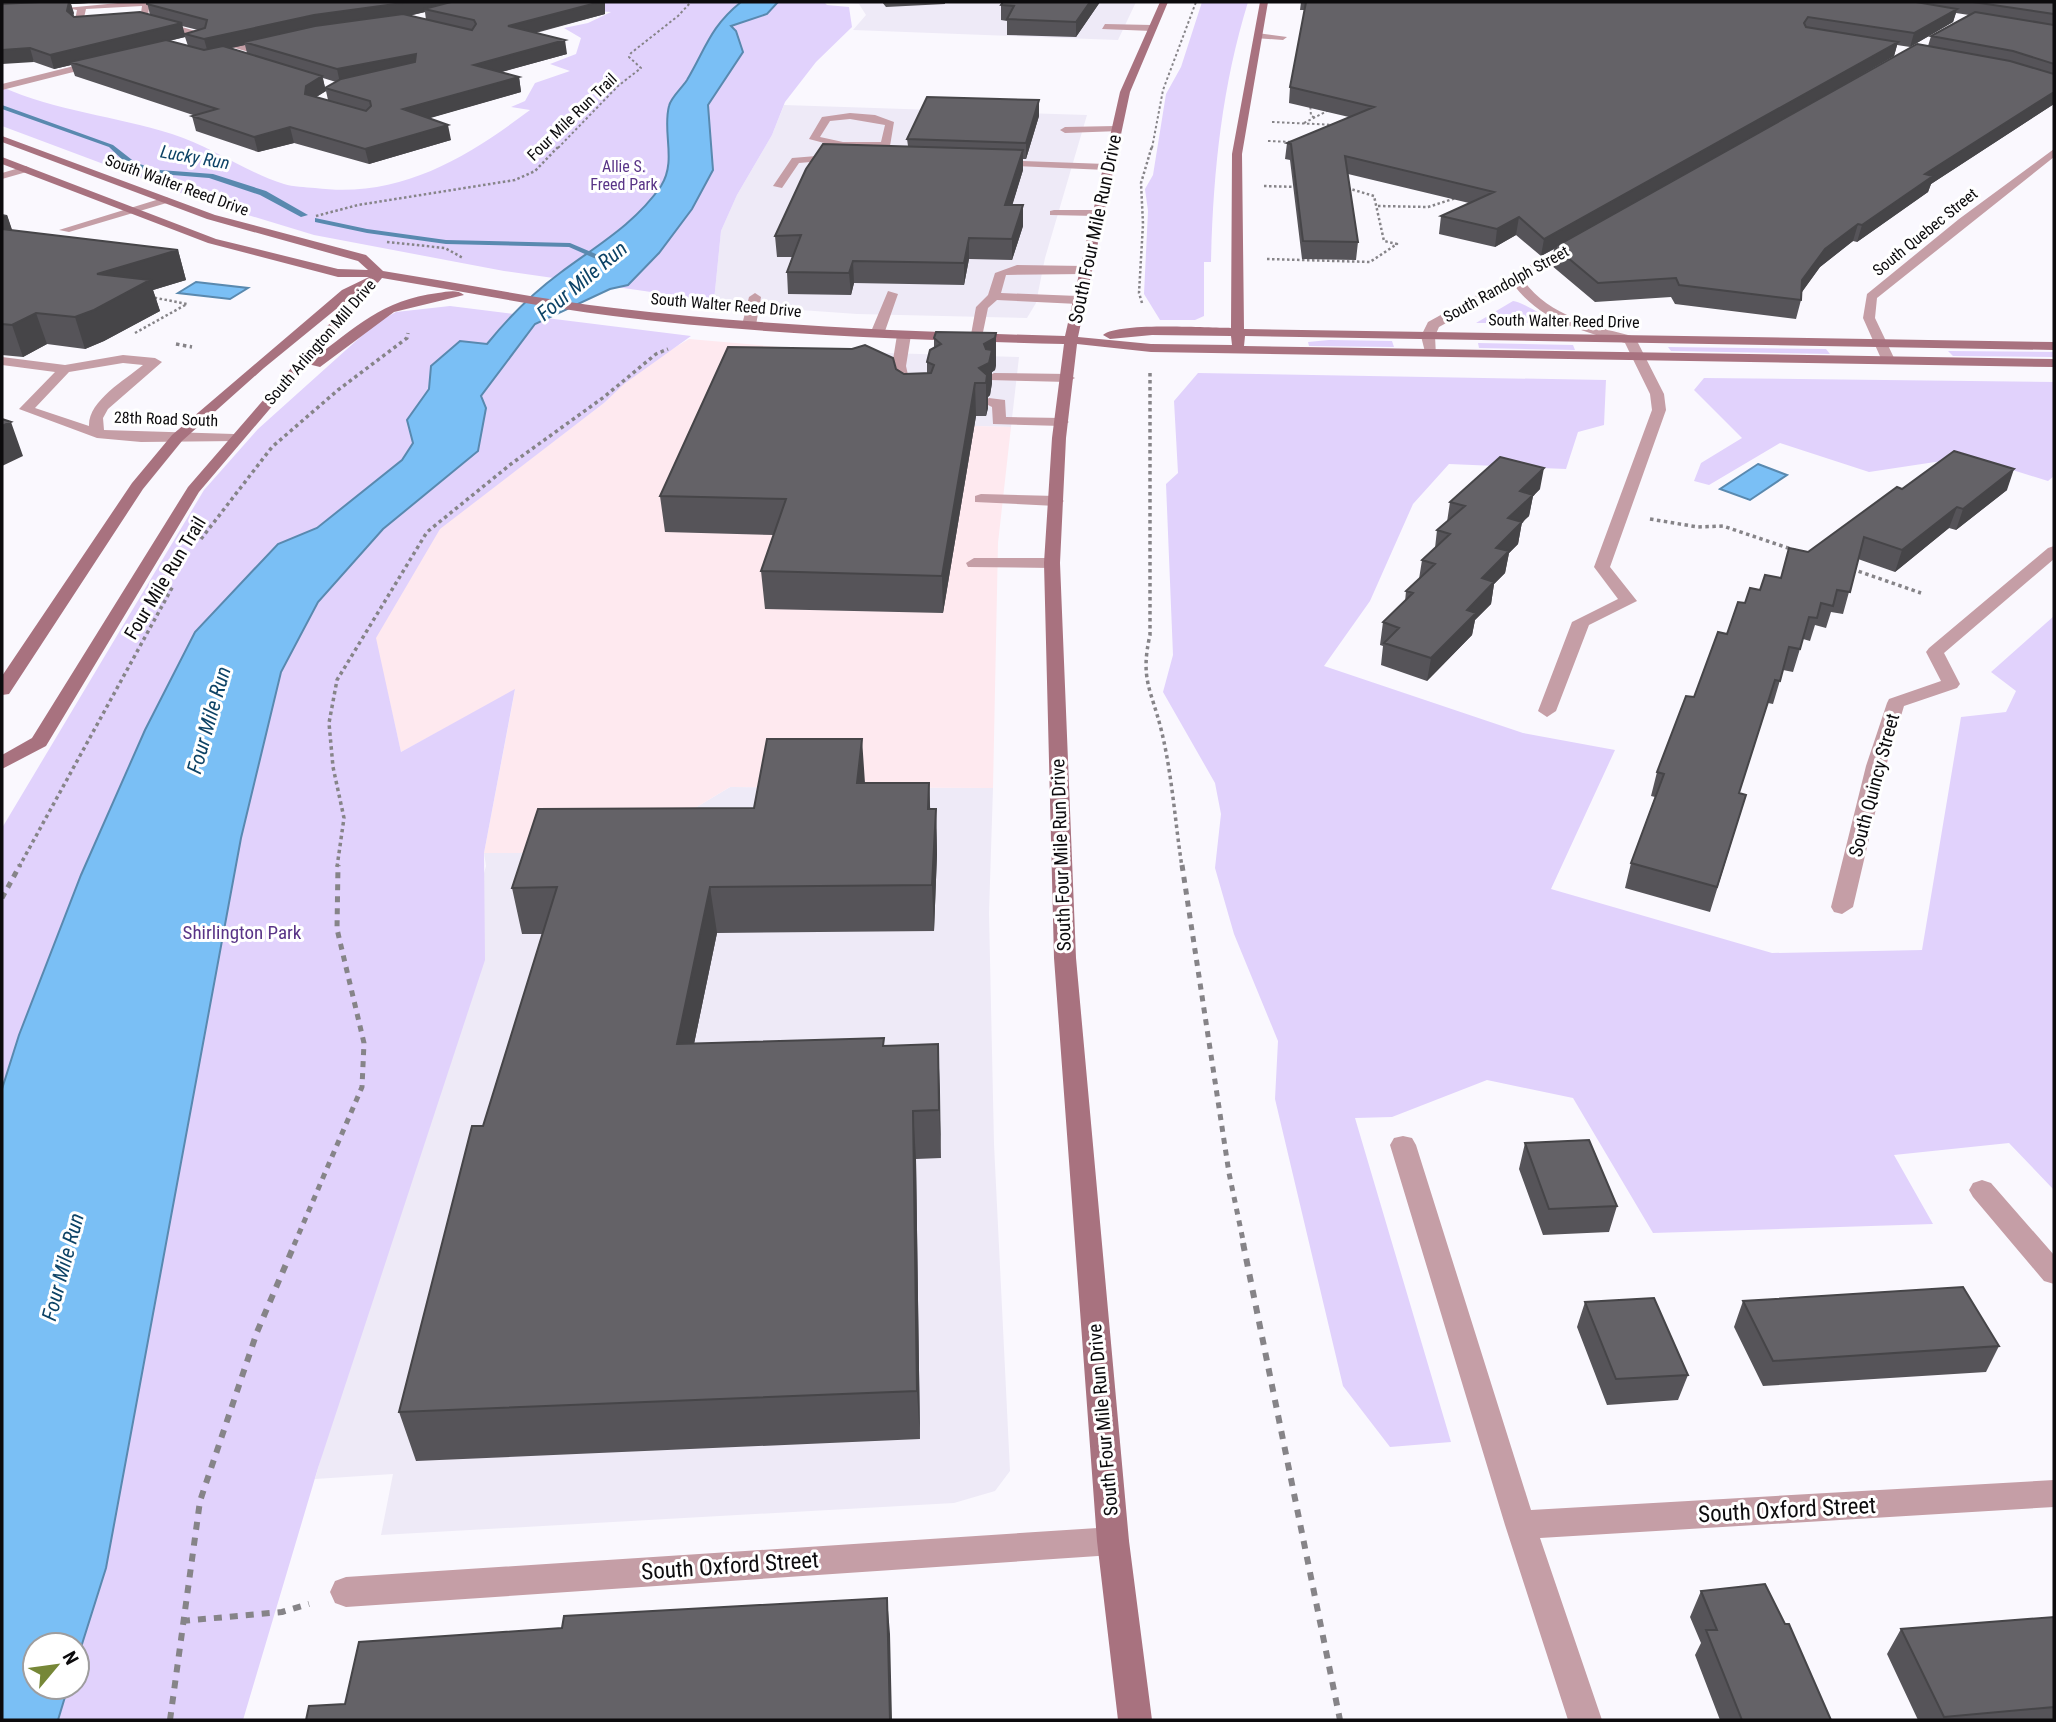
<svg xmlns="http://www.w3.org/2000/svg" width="2056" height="1722" viewBox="0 0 2056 1722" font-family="'Roboto Condensed',sans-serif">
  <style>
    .built { fill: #eeeaf7 }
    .industrial { fill: #fee9ef }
    .green { fill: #e1d2fc; fill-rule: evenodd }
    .water { fill: #7abff5; stroke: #5989af; stroke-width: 2 }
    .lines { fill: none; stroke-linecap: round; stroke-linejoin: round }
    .stream { fill: #5989af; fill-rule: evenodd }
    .path-far4 { stroke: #868488; stroke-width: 2; stroke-dasharray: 2.5 2.5; stroke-linecap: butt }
    .path-far3 { stroke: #868488; stroke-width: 2.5; stroke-dasharray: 2.5 2.5; stroke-linecap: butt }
    .path-far2 { stroke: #868488; stroke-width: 3.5; stroke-dasharray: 3.5 3.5; stroke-linecap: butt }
    .path-far1 { stroke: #868488; stroke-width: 5; stroke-dasharray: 6 6; stroke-linecap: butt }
    .path { stroke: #868488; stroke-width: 6; stroke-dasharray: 8 8; stroke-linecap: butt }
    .lane { fill: #c59ea6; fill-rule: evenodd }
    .street { fill: #c59ea6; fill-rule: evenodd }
    .secondary { fill: #a8727f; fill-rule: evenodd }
    .wall { fill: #565459; fill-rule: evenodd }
    .shaded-wall { fill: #464548 }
    .building { fill: #646267; stroke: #464548; stroke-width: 2 }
    .labels { text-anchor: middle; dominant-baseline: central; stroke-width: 6; stroke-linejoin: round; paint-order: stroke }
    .far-street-label { font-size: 16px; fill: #0c0b0d; stroke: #fff }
    .far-park-label { font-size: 16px; fill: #593487; stroke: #fff }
    .far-water-label { font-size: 18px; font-style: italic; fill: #0d4366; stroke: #fff }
    .street-label { font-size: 19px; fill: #0c0b0d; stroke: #fff }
    .park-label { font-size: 19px; fill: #593487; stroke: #fff }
    .water-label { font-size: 21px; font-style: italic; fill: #0d4366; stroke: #fff }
    .near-street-label { font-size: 23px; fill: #0c0b0d; stroke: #fff }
  </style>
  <rect width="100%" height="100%" fill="#faf8fe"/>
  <!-- built -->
  <path class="built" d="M838,2H1136L1118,40L853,30L866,15L859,4Z
    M784,105L1087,115L1045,258L1036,303L1027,318L857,314L717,304L714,301L721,231L737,195L772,135Z
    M855,352L1019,357L1011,427L940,425Z
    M730,787L993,788L989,913L994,1144L1010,1471L995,1491L954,1503L381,1535L393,1474L315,1479L486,866L484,853H620Z"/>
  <!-- industrial -->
  <path class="industrial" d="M689,339L791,348L940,425L1011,427L998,543L993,788L730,787L620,853H484L515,690L401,752L375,638L439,529L604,403L637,370Z"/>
  <!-- green -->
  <path class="green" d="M595,2H824L827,5L849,7L852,27L816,62L785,102L772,135L737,195L721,231L714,301L504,271L314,235L205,202L2,126V87C56,111 115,116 172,134C210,146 248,173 284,184C293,187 305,187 315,188C399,199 466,158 530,110L511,107L525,101L535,83L570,71L550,64L576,54L581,38L564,28L588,23L611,12L569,9Z
    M1202,2H1248C1222,86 1213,173 1211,262H1204V316L1195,320H1160L1144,294L1148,211L1145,189L1153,175L1166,94L1181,67Z
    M1513,301C1523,302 1546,318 1558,323H1476Z
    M450,306L691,336L624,384L604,403L440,529L376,638L401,752L515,689L484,853L485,960L318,1468L243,1720H2V828L204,490L258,429L376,323L396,312ZM35,1645H77V1687H35Z
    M1329,340L1392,341L1394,347L1309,346L1308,342Z
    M1478,343L1573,345L1575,350L1479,348Z
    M1668,347L1826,349L1830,354L1671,351Z
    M1948,351L2054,352V357L1953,356Z
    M1198,373L1606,380L1604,425L1578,432L1566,469L1449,464L1413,504L1370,601L1324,666L1523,733L1615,750L1551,889L1772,953L1922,950L1961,717L2006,712L2016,691L1991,672L2054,616V1190L2009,1143L1894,1155L1933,1224L1653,1233L1573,1098L1487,1080L1392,1117L1355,1118L1451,1442L1390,1447L1343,1386L1275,1099L1278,1041L1234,934L1215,868L1221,814L1215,783L1163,692L1173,655L1166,484L1178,473L1174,401Z
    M1704,378L2054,382V476L2048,481L2000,466L1955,459L1869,472L1780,443L1709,485L1694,481L1701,463L1742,438L1694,390Z"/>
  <!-- water -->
  <path class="water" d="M741,2H778L767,14L731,26L736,31L743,52L708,105L713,170L692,209L659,253L628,285L610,289L535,324L481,396L486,408L478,451L383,529L318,602L281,672L241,838L106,1568L77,1660V1645H35V1687H68L58,1720H2V1089L19,1035L81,875L145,730L195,632L278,544L317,528L402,460L413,443L407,420L429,389L431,366L460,341L487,344C508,318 533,293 560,273C596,246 635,224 661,186C677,161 662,132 669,106C671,97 682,88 687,80C706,48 710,27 741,2Z
    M196,282L248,288L230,299L178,293Z
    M1758,464L1787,475L1750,500L1720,489Z"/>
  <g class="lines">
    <!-- stream -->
    <path class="stream" d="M2,105L113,145L136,163L160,170L213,174L266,191L308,215L301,217L260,195L209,178L160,174L130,167L109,147L2,109Z
      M315,218L367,229L446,240L570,243L610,260L603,262L569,247L446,244L367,233L315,222Z"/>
    <!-- path-far4 -->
    <path class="path-far4" d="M1310,102L1311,116L1316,118
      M1272,122L1336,125
      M1304,123L1329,110
      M1268,141L1294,142
      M558,148L618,86L641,68L629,57L631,53L678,16L691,2
      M1152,148L1163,90L1196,2"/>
    <!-- path-far3 -->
    <path class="path-far3" d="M1264,186L1297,187
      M1378,206L1428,207L1456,198
      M316,216L358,205L515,180L535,171L559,146
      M387,242L445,248L463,258
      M1267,259L1370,262L1397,244L1384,241L1374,196L1344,187
      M1142,303L1139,293L1143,224L1141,183L1152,146
      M135,333L187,304L151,297"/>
    <!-- path-far2 -->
    <path class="path-far2" d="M176,344L192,347
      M1150,373V635C1140,679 1151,689 1161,729C1172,773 1175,822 1182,867
      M1650,519L1698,527L1723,526L1797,551
      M201,539L272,447L338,390L407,338L408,333
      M1852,569L1921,593
      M19,867L173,586
      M337,867L344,818L333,767L329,723L337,680L427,532L511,464L604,397L656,354L668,349"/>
    <!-- path-far1 -->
    <path class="path-far1" d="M1182,865L1229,1173L1244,1245
      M2,898L20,865
      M294,1245L362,1087L364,1043L337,929L338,865"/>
    <!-- path -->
    <path class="path" d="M1243,1243L1340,1720
      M182,1621L282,1612L309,1604
      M170,1720L200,1501L257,1332L295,1243"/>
    <!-- lane -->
    <path class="lane" d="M128,2H150L147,22L140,20L142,6L86,9L83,22L101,23L78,28L74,25L77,10L66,8Z
      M157,20L252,47L253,49L249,52L154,25Z
      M1105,24L1152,25L1156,28L1152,31L1102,29Z
      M1257,33L1287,37L1283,40L1254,38Z
      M98,60L101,65L2,90V84Z
      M850,113L875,115L894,122L889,152L900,158V162L879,155V148H843L809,139L822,117ZM850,119L885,125L881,142H843L820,137L830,121Z
      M1116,126L1120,131L1065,133L1060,130L1065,127Z
      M841,154L845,155V159L799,163L782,188L773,186L792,158Z
      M996,160L1106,164L1111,167L1106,170L992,165V161Z
      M26,166L31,169L30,171L2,179V173Z
      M166,197L172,200L170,202L69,232L59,230Z
      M1054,210H1096L1102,213L1096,216L1050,215V211Z
      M1017,265L1084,266L1090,270L1084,274L1006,275L1001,293L1078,296L1084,300L1078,304L997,300L988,308L982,337L970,340L976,307L988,295L995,273Z
      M888,291L898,294L884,334L872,337L870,334Z
      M755,293L761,297L756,325L749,329L742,325L749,297Z
      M904,331L911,335L906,366L913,397L906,401L899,397L892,366L897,335Z
      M994,373L1068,374L1075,378L1068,382L989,380L987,377Z
      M989,398L1005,400L1006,417L1062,418L1069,422L1062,426L993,424L992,407L982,402Z
      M981,494L1056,496L1064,501L1056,506L975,502V496Z
      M974,558H1052L1060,563L1052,568L968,567L966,563Z"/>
    <!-- street -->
    <path class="street" d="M2054,149V157L1877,298L1875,318L1895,360L1883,363L1863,318L1867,294L1959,219Z
      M1575,241L1581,245L1579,248L1523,280C1549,316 1593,326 1635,337L1664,394L1666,410L1610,567L1637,601L1589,625L1556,711L1547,717L1538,711L1572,622L1618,599L1594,567L1652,410L1650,394L1625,343C1584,332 1540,321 1514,285L1439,327L1435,336L1436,356H1426L1421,336L1428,322Z
      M123,355L155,358L162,362L108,409L103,418L104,430L234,434L241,438L239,441L141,442L97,438L19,409L55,372L2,365V357L65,365ZM123,363L143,365C125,380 88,401 89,426L35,408L69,372Z
      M2054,546V559L1944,653L1960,684L1957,688L1904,706L1886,766L1853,907L1842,914L1834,912L1831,907L1866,766L1887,703L1889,699L1941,681L1926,652L1929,648L2048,548Z
      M1403,1136L1412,1138L1416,1145L1531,1510L2054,1480V1507L1540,1538L1602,1720H1568L1505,1525L1390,1145L1394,1138Z
      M1982,1180L1991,1183L2054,1255V1284L2044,1281L1973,1197L1969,1190L1973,1183Z
      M1113,1527L1124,1531L1129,1541L1124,1551L1113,1555L346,1607L335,1603L330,1592L335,1581L346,1577Z"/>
    <!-- secondary -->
    <path class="secondary" d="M1160,2H1168L1130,92L1078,337L1151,344L1232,345L1231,336L1152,335L1110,339L1103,335C1119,322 1207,328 1231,328L1232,154L1260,2H1268L1242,154L1244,329L2054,342V350L1245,336L1244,346L2054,359V367L1151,352L1077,344L1066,438L1060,563L1076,958L1129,1541L1152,1720H1118L1097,1541L1054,958L1044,563L1052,438L1064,344C914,340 763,335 613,316C536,306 459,291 382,278L313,359C356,327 382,300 438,293C447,292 457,289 464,295L394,312L320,367L308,364L199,492L46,746L2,769V755L32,738L188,487L357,292L264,368L182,441L143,489L9,694L2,695V676L132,483L172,435L342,290L369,277H338L208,243L2,164V157L216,239L338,269L368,270L358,261L207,219L2,142V136L215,215L366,255L383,271C460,283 537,299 614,308C764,326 915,332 1065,336L1120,92Z"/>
  </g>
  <!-- wall -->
  <path class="wall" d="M2,2H106L71,4L74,17L150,15L147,2H605V14L536,33L567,54L501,72L519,77L521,92L429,118L451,140L369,164L294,143L258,152L196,131L192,116L193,115L75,76L71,65L54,69L34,62ZM425,12L426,20L409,16ZM182,26L198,30L185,34ZM185,37L188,46L169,41ZM245,45L247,53L231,48ZM323,78L336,82L325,88ZM326,91L328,100L316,97Z
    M882,2H945V4L886,7Z
    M1100,2L1076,37L1007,35V21L1001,20V5Z
    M1301,2H2054V104L1931,184L1928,192L1857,242L1853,241L1820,267L1801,293V300L1796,319L1675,304L1671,297L1595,302L1551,265L1554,249L1541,256L1516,235L1495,247L1439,234L1441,216L1469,203L1348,174L1358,242L1356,260L1302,259L1290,160L1285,159L1287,143L1349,117L1289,103L1290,87L1305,10H1300ZM1956,13L1969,15L1931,36L1928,46L1775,124L1894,56L1897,45L1910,47L1953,22Z
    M1039,116L1026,159H1023V170L1012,205L1023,226L1012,260L969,259L964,285L854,283L851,295L788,294L787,272L792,257H777L775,236L908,146L907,139Z
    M2,214L7,215L12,231L178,250L186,280L153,290L160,311L104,341L85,349L47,344L23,357L2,355Z
    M934,338L996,365L995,370L992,372V383L990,395L988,397V408L986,416H976L943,613L765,609L761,571L774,535L665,532L660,496L896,369L904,374H927V362L934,348Z
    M1540,489L1533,496L1529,516L1522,522L1518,544L1509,553L1505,573L1494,584L1491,604L1475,620L1472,635L1427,681L1381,665L1383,646L1380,645L1383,622L1405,602L1406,591L1419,579L1422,560L1435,548L1437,530L1447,522L1450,502Z
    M1902,489L2007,490L1956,530L1949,528L1895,572L1858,559L1843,614L1831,612L1826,628L1815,625L1810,641L1803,639L1793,672L1783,670L1773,704L1768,703L1739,793L1746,795L1710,912L1625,888L1631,863L1655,797L1651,796L1657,772L1694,697L1727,634L1745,603L1780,578L1808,552Z
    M865,783H929L930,809H936L937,854L934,931L717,933L694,1044L884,1046L938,1044L941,1158L916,1159L920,1439L416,1461L399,1412L483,1126L543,934H522L512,888L754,808Z
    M1525,1143L1617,1206L1609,1232L1543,1235L1519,1169Z
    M1743,1301L1999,1346L1986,1372L1763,1386L1734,1327Z
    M1585,1302L1688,1375L1678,1400L1607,1405L1577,1327Z
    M1701,1591L1831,1720H1720L1695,1655L1701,1643L1690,1617Z
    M2054,1617V1720H1918L1887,1654L1901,1629Z"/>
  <!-- shaded-wall -->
  <path class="shaded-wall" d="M2,2H106L71,4L74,13L71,24L2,8Z
    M410,2H468L424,9L425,12L407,16L244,42L245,45L208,53L204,39L314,15Z
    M600,2H605V14L510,39L508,26Z
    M1090,2H1100L1076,37V22Z
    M1957,9L1953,22L1910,47L1914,33Z
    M182,23L185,37L76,63L70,62L71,65L54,69L50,55Z
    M565,40L567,54L476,79L474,65Z
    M1898,42L1894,56L1556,248L1555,247L1554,249L1541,256L1544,239Z
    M30,48L34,62L2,64V50Z
    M416,54L419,68L340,83L337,69Z
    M322,76L326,91L310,101L305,94L306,86Z
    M519,77L521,92L406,125L403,109Z
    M2054,92V104L1931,184L1928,192L1857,242L1862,225L1925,174Z
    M1039,100V116L1026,159V143Z
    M448,125L451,140L369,164L365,149Z
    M290,127L294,143L258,152L254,137Z
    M1023,150V170L1006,226L1005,205Z
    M1023,205V226L1012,260V239Z
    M7,215L17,244L2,251V217Z
    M1519,217L1516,235L1495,247L1497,229Z
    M1858,224L1853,241L1820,267L1797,299L1802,280L1825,249Z
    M969,238V259L964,285V263Z
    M178,250L186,280L153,290L160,311L104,341L85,349L75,317L97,274Z
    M853,261L854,283L851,295L849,273Z
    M36,313L47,344L23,357L12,325Z
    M996,333V365L995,370L992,372V383L990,395L988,397V408L986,416V383L979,368L984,344Z
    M975,383L976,416L943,613L942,576Z
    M2,416L5,425L11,422L23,456L2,466Z
    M1544,468L1540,489L1533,496L1529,516L1504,540L1508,518L1520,491Z
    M2014,469L2007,490L1956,530L1963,509Z
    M1957,507L1949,528L1895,572L1902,550Z
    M1522,522L1518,544L1509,553L1505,573L1494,584L1491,604L1475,620L1472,635L1427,681L1431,658L1467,610L1496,548Z
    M862,739L865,783H857Z
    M929,783L931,828L928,809Z
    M936,809L937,854L934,931L932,885Z
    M710,887L717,933L684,1092L677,1044Z
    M938,1044L940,1092L941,1158L939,1110Z
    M913,1111L916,1159L920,1439L917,1391Z
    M887,1598L890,1634L892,1720H890Z"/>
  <!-- building -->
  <path class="building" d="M39,2H69L67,11L74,17L140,12L182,23L50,55L30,48L2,50V4Z
    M147,2H410L314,15L204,39L185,34L205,28L207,20L147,4Z
    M451,2H600L508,26L565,40L474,65L519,77L403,109L448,125L365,149L290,127L254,137L192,116L217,109L70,62L166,40L204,50L223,46L322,76L306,86L305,94L366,111L371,106L370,101L325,88L341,79L415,62L416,54L337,69L244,42L315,26L403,14L472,30L476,24L474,20L424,9Z
    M1003,2H1090L1076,22L1007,19L1014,6L1001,5Z
    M1306,2H1916L1957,9L1914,33L1808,17L1804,23L1806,27L1898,42L1544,239L1519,217L1497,229L1441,216L1494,192L1345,156L1358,242L1303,241L1291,144L1287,143L1374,107L1290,87Z
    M1973,2H2054V14Z
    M1975,12L2054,25V64L2013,51L1931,36Z
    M1917,44L2010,61L2054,74V92L1925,174L1933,176L1862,225L1858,224L1825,249L1802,280L1801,300L1679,285L1676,278L1598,283L1555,247Z
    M927,97L1039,100L1026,143L907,139Z
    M823,144L1023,150L1005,205H1023L1012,239L969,238L964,263L853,261L849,273L787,272L801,235L775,236L806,169Z
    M2,229L178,250L97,274L150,280L94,310L75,317L36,313L12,325L2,324Z
    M936,332L996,333L995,338L984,344L986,349L992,350L989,363L979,368L987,375L986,383H975L942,576L761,571L786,499L660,496L728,347L852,349L865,345L893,358L896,369L904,374L931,373L934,365L927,362L930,350L941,344L934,338Z
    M2,419L11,422L2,426Z
    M1954,451L2014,469L1963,509L1957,507L1902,550L1864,537L1850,592L1837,590L1833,606L1821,603L1817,618L1809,617L1800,649L1789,647L1780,681L1775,680L1739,793L1746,795L1717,887L1631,863L1664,774L1657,772L1686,696L1694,697L1718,632L1727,634L1738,602L1745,603L1750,588L1760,590L1765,575L1781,578L1789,548L1808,552L1897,487L1902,489Z
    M1500,457L1544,468L1520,491L1533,495L1508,518L1522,522L1496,548L1509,551L1482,578L1494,582L1467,610L1476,613L1431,658L1384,643L1399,628L1383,622L1413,593L1406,591L1435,564L1422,560L1450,534L1437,530L1465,506L1450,502Z
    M767,739H862L857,783H929L928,809H936L932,885L710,887L677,1044L884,1038L883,1046L938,1044L939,1110L913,1111L917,1391L399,1412L472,1126H483L557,887L512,888L538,809L754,808Z
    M1589,1140L1617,1206L1549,1209L1525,1143Z
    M1963,1287L1999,1346L1773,1361L1743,1301Z
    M1654,1298L1688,1375L1616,1379L1585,1302Z
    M1765,1584L1785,1624H1789L1831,1720H1742L1706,1630H1717L1701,1591Z
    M887,1598L890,1720H306L309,1706L345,1704L359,1642L562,1628L564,1616Z
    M2054,1617V1707L1944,1717L1901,1629Z"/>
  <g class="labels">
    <!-- far-street labels -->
    <g class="far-street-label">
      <text transform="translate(572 117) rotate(-44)">Four Mile Run Trail</text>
      <text transform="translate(177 185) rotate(20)">South Walter Reed Drive</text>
      <text transform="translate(1925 232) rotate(-39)">South Quebec Street</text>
      <text transform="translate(1506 284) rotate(-29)">South Randolph Street</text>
      <text transform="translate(726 305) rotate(5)">South Walter Reed Drive</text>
      <text transform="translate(1564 321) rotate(1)">South Walter Reed Drive</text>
      <text transform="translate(320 342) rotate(-49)">South Arlington Mill Drive</text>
      <text transform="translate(166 419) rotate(2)">28th Road South</text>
    </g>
    <!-- far-park labels -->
    <g class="far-park-label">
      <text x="624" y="166">Allie S.<tspan x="624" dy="18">Freed Park</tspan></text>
    </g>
    <!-- far-water labels -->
    <g class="far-water-label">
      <text transform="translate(195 157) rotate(10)">Lucky Run</text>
    </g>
    <!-- street labels -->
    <g class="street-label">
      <text transform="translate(1095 229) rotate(-78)">South Four Mile Run Drive</text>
      <text transform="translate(165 578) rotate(-59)">Four Mile Run Trail</text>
      <text transform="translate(1874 785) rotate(-75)">South Quincy Street</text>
      <text transform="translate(1061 855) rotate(-92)">South Four Mile Run Drive</text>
      <text transform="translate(1103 1420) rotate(-95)">South Four Mile Run Drive</text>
    </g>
    <!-- park labels -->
    <g class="park-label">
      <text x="242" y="932">Shirlington Park</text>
    </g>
    <!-- water labels -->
    <g class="water-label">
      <text transform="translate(582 281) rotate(-40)">Four Mile Run</text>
      <text transform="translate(209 720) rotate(-74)">Four Mile Run</text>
      <text transform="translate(63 1267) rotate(-75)">Four Mile Run</text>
    </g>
    <!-- near-street labels -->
    <g class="near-street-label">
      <text transform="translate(1787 1510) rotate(-3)">South Oxford Street</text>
      <text transform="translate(730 1566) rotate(-4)">South Oxford Street</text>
    </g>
  </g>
  <!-- border -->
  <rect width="2056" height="1722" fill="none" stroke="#0c0b0d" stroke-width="7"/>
  <!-- north arrow -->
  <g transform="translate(56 1666) rotate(61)"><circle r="33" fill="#ffffff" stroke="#9e9d9e" stroke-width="2"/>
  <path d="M0-5L12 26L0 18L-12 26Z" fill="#768737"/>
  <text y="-10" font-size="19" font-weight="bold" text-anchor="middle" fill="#0c0b0d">N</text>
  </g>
</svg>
